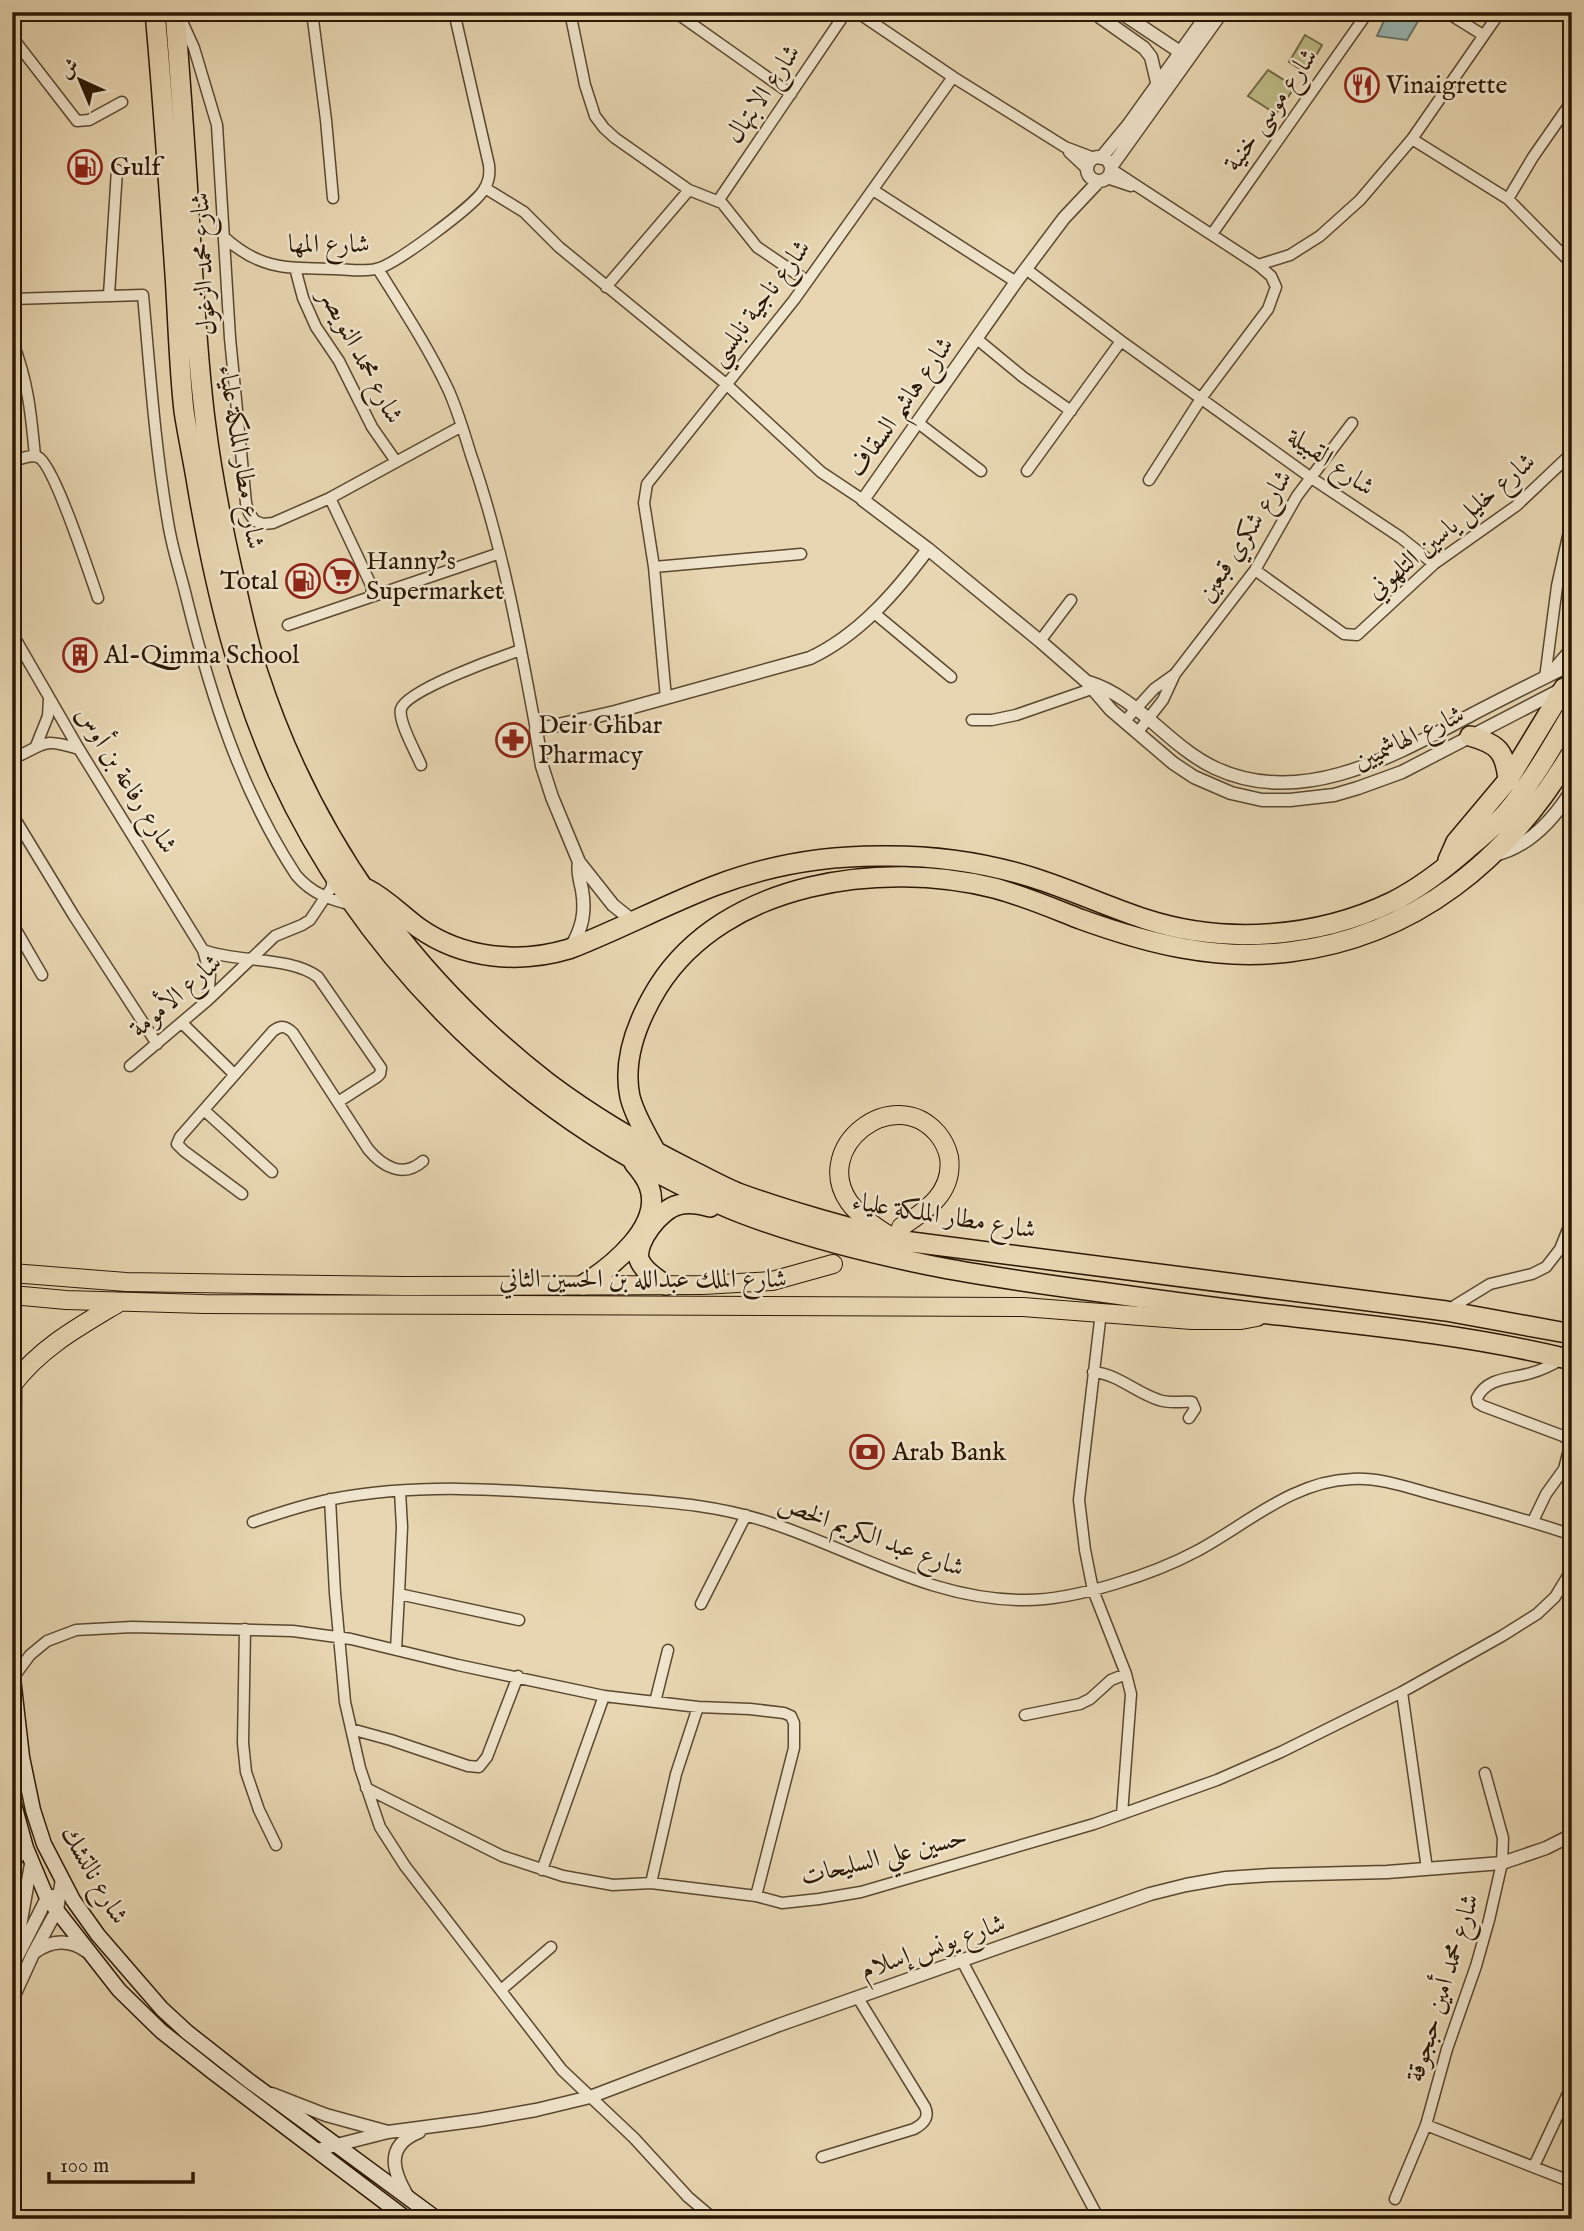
<svg xmlns="http://www.w3.org/2000/svg" width="1584" height="2231" viewBox="0 0 1584 2231" font-family="'IM FELL English',Amiri,serif">
  <style>
    .green { fill: #bdbc87; stroke: #746a46; stroke-width: 2 }
    .water { fill: #98b7b4; stroke: #6c776e; stroke-width: 2 }
    .lines { fill: none; stroke-linecap: round; stroke-linejoin: round }
    .minor-casing { stroke: #5a482f; stroke-width: 13 }
    .tertiary-casing { stroke: #5a482f; stroke-width: 15 }
    .secondary-casing { stroke: #2b1804; stroke-width: 17 }
    .trunk-casing { stroke: #2b1804; stroke-width: 20 }
    .motorway-casing { stroke: #2b1804; stroke-width: 22 }
    .minor { stroke: #efe4cc; stroke-width: 10 }
    .tertiary { stroke: #efe4cc; stroke-width: 12 }
    .secondary { stroke: #efe4cc; stroke-width: 14 }
    .trunk { stroke: #e7d6b1; stroke-width: 18 }
    .motorway { stroke: #e7d6b1; stroke-width: 19 }
    .labels { text-anchor: middle; dominant-baseline: central; stroke-width: 5; stroke-linejoin: round; paint-order: stroke }
    .poi-label { font-size: 26px; fill: #2b1804; stroke: #efe4cc; text-anchor: start }
    .street-label { font-size: 26px; fill: #2b1804; stroke: #efe4cc }
  </style>
  <rect width="100%" height="100%" fill="#e7d6b1"/>
  <filter id="stains"><feTurbulence type="fractalNoise" baseFrequency=".00286" numOctaves="4"/><feColorMatrix values="0 0 0 0 .2 0 0 0 0 .09 0 0 0 0 .02 0 0 0 .5 -.17"/></filter>
  <radialGradient id="worn" r=".72"><stop offset=".6" stop-color="#630" stop-opacity="0"/><stop offset="1" stop-color="#630" stop-opacity=".3"/></radialGradient>
  <!-- green -->
  <path class="green" d="M1305,35L1322,45L1306,73L1289,62Z
    M1268,70L1295,87L1276,114L1248,96Z"/>
  <!-- water -->
  <path class="water" d="M1388,12H1411L1420,18L1407,40L1377,36Z"/>
  <g class="lines">
    <!-- minor casing -->
    <g class="minor-casing">
      <path id="minor" d="M312,12L326,120L333,198
        M570,12L585,85L595,116L604,128L615,138L689,190L722,203L757,247L807,281
        M675,12L791,94
        M857,12L953,77L1065,147L1094,158
        M1446,12L1483,35
        M180,17L194,48L217,125L230,338L246,503L249,513L255,521L263,524L273,523L330,498L462,426
        M12,37L77,121L89,120L122,102
        M1412,139L1508,199L1572,264
        M1069,152L1087,169
        M1111,169L1258,265L1271,276L1276,287L1268,309L1202,397L1149,480
        M1107,178L1131,186
        M485,188L524,212L559,247L726,384L821,472L863,500
        M873,190L1016,282
        M1508,199L1533,157L1572,101
        M718,201L846,12
        M1212,234L1368,12
        M224,237C260,270 287,268 333,269C347,269 363,272 376,269C394,266 472,207 483,191C489,182 490,175 489,165L454,12
        M1258,265L1290,255L1320,236L1360,200L1412,139L1500,12
        M295,268L303,298L316,327L339,361L372,427L395,460
        M378,269C403,309 428,347 448,389C458,411 464,433 471,455C502,544 519,637 536,730
        M1026,269L1121,341L1310,477L1400,537L1434,564
        M606,287L689,190
        M109,295L117,170
        M12,299L143,295C150,371 155,447 168,522C172,549 181,574 187,600C211,697 241,791 296,875C312,894 329,899 352,905
        M977,339L1023,377L1071,411
        M12,340C28,381 31,413 35,456
        M917,422L981,471
        M12,462C20,459 30,454 38,457C54,464 90,576 98,598
        M1027,471L1121,341
        M330,498L372,587L371,597
        M654,567L801,554
        M1255,570L1344,634L1357,635L1434,564L1516,506L1572,453
        M873,612L951,677
        M288,625L500,553
        M12,633L79,749L203,950L210,975L208,1000
        M1040,641L1071,600
        M1545,678L1557,586L1572,518
        M666,698L654,567L644,503L647,484L794,300L953,77
        M972,720H992L1016,715L1097,687
        M1124,722L1154,689L1175,674L1255,570L1297,496L1352,423
        M1137,733L1163,700L1175,674
        M36,746L48,716L49,699
        M12,759C47,744 40,737 79,749
        M421,765C416,752 398,722 401,709C406,690 500,657 521,650
        M12,814L74,916L157,1044
        M12,923L42,975
        M203,950C237,963 291,956 318,977L381,1068L380,1074L377,1077L338,1102
        M182,1023L234,1074
        M130,1066L208,1000L275,936L302,925L310,920L332,887V876
        M204,1110L272,1172
        M242,1194L184,1151L177,1144L180,1137L273,1031C281,1025 286,1026 293,1033L368,1149C382,1166 403,1179 423,1161
        M1446,1311L1490,1284L1532,1274L1546,1267L1560,1249L1572,1219
        M1101,1312L1079,1500L1085,1550L1093,1590L1126,1674L1131,1694L1122,1814
        M1093,1372C1118,1374 1136,1393 1159,1400C1170,1404 1181,1401 1192,1402L1195,1409L1189,1418
        M330,1499L335,1593L345,1702L360,1768L380,1827L405,1866L562,2070L634,2138L688,2197L714,2219
        M1533,1521L1546,1494L1564,1469L1571,1442L1563,1436L1483,1406L1478,1403L1477,1398C1487,1377 1511,1379 1531,1373C1542,1370 1552,1365 1562,1359
        M253,1522C279,1513 306,1504 333,1499C427,1481 520,1491 615,1498C668,1502 719,1505 771,1523C856,1551 934,1601 1026,1600C1076,1600 1154,1574 1197,1551C1247,1524 1293,1481 1352,1479C1381,1477 1412,1489 1439,1496C1484,1508 1528,1520 1572,1535
        M399,1594L402,1527L400,1491
        M701,1604L746,1515
        M245,1629L243,1743L246,1772L259,1810L276,1845
        M396,1650L399,1594L519,1620
        M13,1678L30,1655L47,1641L76,1630L132,1627L293,1631L351,1639L458,1665L604,1696L698,1707L750,1709L784,1713L791,1716L794,1723V1748L756,1896
        M1402,1692L1427,1869
        M655,1702L668,1650
        M1025,1715L1080,1704L1090,1699L1111,1680L1126,1674
        M351,1729L391,1740L468,1766L479,1767L487,1757L518,1676
        M366,1788L502,1856L563,1876L613,1885L651,1883L756,1896L782,1903L819,1899L861,1892L1094,1824L1217,1780L1281,1752L1402,1692L1502,1636L1537,1614L1555,1597L1572,1569
        M12,1866L26,1848
        M542,1870L604,1696
        M651,1883L676,1774L698,1707
        M962,1961L1099,2219
        M501,1990L551,1947
        M1426,2125L1572,2182
        M822,2157L914,2129C923,2124 930,2118 925,2107L858,1998
        M1534,2166L1572,2085
        M1395,2199L1426,2125L1447,2049L1476,1966L1489,1920L1502,1863L1503,1838L1485,1773"/>
    </g>
    <!-- tertiary casing -->
    <g class="tertiary-casing">
      <path id="tertiary" d="M1093,12L1144,48L1151,57L1157,82
        M1120,12L1180,52
        M1087 169a12 12 0 1 1 24 0a12 12 0 1 1-24 0Z
        M1101,158L1129,124L1209,12
        M1111,167L1222,12
        M1098,182L1064,218L1016,282L863,500L928,549L1040,641L1087,682L1111,710L1173,763L1194,777L1231,793L1262,800H1290L1334,795L1358,788L1402,772L1562,689
        M1554,670L1572,649
        M1088,682C1138,697 1168,746 1215,768C1302,809 1395,755 1471,715C1505,697 1538,681 1572,664
        M1564,688L1572,675
        M1494,855C1529,847 1554,819 1572,790
        M633,921L613,905L579,862L552,797L542,766L536,730L615,712L810,658C859,635 896,592 928,549
        M570,949C582,929 586,913 582,890C580,880 577,872 579,862
        M16,1949L31,1864
        M35,1952C51,1940 70,1939 86,1951
        M12,1967L47,1898L53,1896
        M12,2000L33,1954L57,1910L62,1879
        M272,2094L326,2115L388,2132
        M317,2150L388,2132L479,2120L536,2110L590,2097L779,2025L1150,1894L1186,1885L1226,1878L1270,1875L1387,1872L1502,1863L1546,1848L1572,1835
        M408,2197C393,2172 384,2146 419,2132"/>
    </g>
    <!-- secondary casing -->
    <g class="secondary-casing">
      <path id="secondary" d="M12,1361L14,1364L13,1678L22,1757L33,1810L44,1844L73,1900L98,1935L162,2009L187,2032L248,2080L437,2219
        M12,1797L26,1848L47,1898L119,1990L161,2031L214,2073L407,2219"/>
    </g>
    <!-- trunk casing -->
    <g class="trunk-casing">
      <path id="trunk" d="M890,1236C875,1227 860,1217 849,1202C811,1147 893,1083 937,1133C943,1140 947,1148 949,1157C954,1192 927,1210 901,1227
        M12,1273L126,1282L190,1283L404,1286L703,1285L772,1281L833,1264
        M12,1295L66,1300L204,1304L1023,1307L1192,1320H1241L1257,1317
        M13,1384C41,1347 80,1326 120,1302"/>
    </g>
    <!-- motorway casing -->
    <g class="motorway-casing">
      <path id="motorway" d="M155,12C163,100 169,187 175,274C178,320 179,366 184,411C188,437 194,464 198,490C215,588 238,684 279,775C360,951 506,1098 679,1184C699,1194 719,1205 741,1213C801,1236 865,1252 928,1265C987,1277 1048,1285 1108,1293C1165,1301 1222,1309 1278,1315C1377,1326 1475,1336 1572,1360
        M175,12C181,91 187,169 191,247C195,307 198,368 206,427C212,476 222,525 233,574C241,607 247,640 258,673C312,838 411,977 548,1083C592,1116 639,1144 689,1169C705,1177 721,1186 738,1193C790,1212 843,1226 896,1240L1446,1311L1572,1334
        M1470,736C1498,744 1505,751 1508,780
        M1448,860L1456,842L1508,780L1564,688
        M367,889C387,899 401,915 419,928C463,959 519,964 569,949C618,930 665,905 714,886C766,866 824,856 879,856C932,855 984,862 1034,878C1072,890 1108,907 1145,919C1225,945 1317,938 1392,902C1420,888 1443,870 1466,850C1480,838 1495,826 1507,812C1532,782 1552,747 1572,713
        M656,1152C646,1134 635,1116 630,1097C622,1059 639,1018 658,987C725,881 882,860 994,888C1024,896 1052,908 1080,919C1149,944 1216,961 1289,952C1415,937 1509,859 1572,752
        M583,1285C611,1267 664,1226 649,1186C646,1177 640,1170 634,1163
        M666,1285C657,1279 643,1271 639,1259C635,1241 661,1209 678,1205C689,1202 700,1204 710,1207"/>
    </g>
    <!-- minor -->
    <use href="#minor" class="minor"/>
    <!-- tertiary -->
    <use href="#tertiary" class="tertiary"/>
    <!-- secondary -->
    <use href="#secondary" class="secondary"/>
    <!-- trunk -->
    <use href="#trunk" class="trunk"/>
    <!-- motorway -->
    <use href="#motorway" class="motorway"/>
  </g>
  <!-- icons -->
  <defs>
    <g id="restaurant-ring" transform="scale(1.75)"><circle r="9.5" fill="#efe4cc" stroke="#8f2418" stroke-width="1.5"/><path d="M-5-6h1v4h1v-4h1v4h1v-4h1v5L-1.5 .5V6h-2V.5L-5-1ZM5-6V6H3V1.5H1.5Q1.5-4 5-6Z" fill="#8f2418"/></g>
    <g id="fuel-ring" transform="scale(1.75)"><circle r="9.5" fill="#efe4cc" stroke="#8f2418" stroke-width="1.5"/><path d="M-5.5-6h7V0h2V4h1.3V-2.5L3-4.5l.8-.8L6-3V5H2.5V1h-1V6h-7ZM-4.2-4.7v3.2H.2V-4.7Z" fill="#8f2418"/></g>
    <g id="supermarket-ring" transform="scale(1.75)"><circle r="9.5" fill="#efe4cc" stroke="#8f2418" stroke-width="1.5"/><path d="M-6-5.5h2.5l.6 2H6L4.5 2H-2.5L-4.4-4H-6ZM-1.5 3.2a1.3 1.3 0 1 0 .1 0ZM3 3.2a1.3 1.3 0 1 0 .1 0Z" fill="#8f2418"/></g>
    <g id="building-ring" transform="scale(1.75)"><circle r="9.5" fill="#efe4cc" stroke="#8f2418" stroke-width="1.5"/><path d="M-4-6H4V6H1V3H-1V6H-4ZM-2.5-4.3h1.7v1.8h-1.7ZM.8-4.3h1.7v1.8H.8ZM-2.5-1h1.7V.8h-1.7ZM.8-1h1.7V.8H.8Z" fill="#8f2418"/></g>
    <g id="pharmacy-ring" transform="scale(1.75)"><circle r="9.5" fill="#efe4cc" stroke="#8f2418" stroke-width="1.5"/><path d="M-2-6h4v4h4v4h-4v4h-4v-4h-4v-4h4Z" fill="#8f2418"/></g>
    <g id="bank-ring" transform="scale(1.75)"><circle r="9.5" fill="#efe4cc" stroke="#8f2418" stroke-width="1.5"/><path d="M-6-4H6V4H-6ZM0-2.3a2.3 2.3 0 1 0 0 4.6a2.3 2.3 0 1 0 0-4.6Z" fill="#8f2418"/></g>
  </defs>
  <g fill-rule="evenodd">
    <use href="#restaurant-ring" x="1362" y="85"/>
    <use href="#fuel-ring" x="85" y="167"/>
    <use href="#supermarket-ring" x="341" y="576"/>
    <use href="#fuel-ring" x="303" y="581"/>
    <use href="#building-ring" x="80" y="655"/>
    <use href="#pharmacy-ring" x="513" y="740"/>
    <use href="#bank-ring" x="867" y="1452"/>
  </g>
  <g class="labels">
    <!-- poi labels -->
    <g class="poi-label">
      <text x="1386" y="85">Vinaigrette</text>
      <text x="110" y="167">Gulf</text>
      <text x="366" y="561">Hanny's<tspan x="366" dy="30">Supermarket</tspan></text>
      <text x="278" y="581" text-anchor="end">Total</text>
      <text x="104" y="655">Al-Qimma School</text>
      <text x="538" y="725">Deir Ghbar<tspan x="538" dy="30">Pharmacy</tspan></text>
      <text x="892" y="1452">Arab Bank</text>
    </g>
    <!-- street labels -->
    <g class="street-label">
      <text transform="translate(763 94) rotate(-56)">شارع الابتهال</text>
      <text transform="translate(1271 110) rotate(-55)">شارع موسى خنية</text>
      <text x="329" y="244">شارع المها</text>
      <text transform="translate(204 264) rotate(-93)">شارع محمد الزغول</text>
      <text transform="translate(760 303) rotate(-53)">شارع ناجية نابلسي</text>
      <text transform="translate(361 356) rotate(62)">شارع محمد النويصر</text>
      <text transform="translate(901 407) rotate(-55)">شارع هاشم السقاف</text>
      <text transform="translate(241 457) rotate(81)">شارع مطار الملكة علياء</text>
      <text transform="translate(1331 462) rotate(35)">شارع القبيلة</text>
      <text transform="translate(1451 526) rotate(-40)">شارع خليل ياسين التلهوني</text>
      <text transform="translate(1245 536) rotate(-57)">شارع شكري قبعين</text>
      <text transform="translate(1409 738) rotate(-25)">شارع الهاشميين</text>
      <text transform="translate(126 780) rotate(58)">شارع رفاعة بن أوس</text>
      <text transform="translate(176 996) rotate(-41)">شارع الأمومة</text>
      <text transform="translate(944 1216) rotate(9)">شارع مطار الملكة علياء</text>
      <text x="643" y="1279">شارع الملك عبدالله بن الحسين الثاني</text>
      <text transform="translate(871 1536) rotate(20)">شارع عبد الكريم الخص</text>
      <text transform="translate(884 1857) rotate(-14)">حسين علي السليحات</text>
      <text transform="translate(94 1875) rotate(60)">شارع نالتشك</text>
      <text transform="translate(933 1947) rotate(-19)">شارع يونس إسلام</text>
      <text transform="translate(1443 1988) rotate(-73)">شارع محمد أمين حبجوقة</text>
    </g>
  </g>
  <!-- margin -->
  <rect width="1584" height="2231" fill="none" stroke="#e7d6b1" stroke-width="42"/>
  <rect x="14" y="14" width="1556" height="2203" fill="none" stroke="#2b1804" stroke-width="3.5"/>
  <rect x="21" y="21" width="1542" height="2189" fill="none" stroke="#2b1804" stroke-width="2"/>
  <!-- north arrow -->
  <g transform="translate(80 80) rotate(316)" stroke="#efe4cc" stroke-width="5" paint-order="stroke">
  <path d="M0-5L12 26L0 18L-12 26Z" fill="#2b1804"/>
  <text y="-10" font-size="19" font-weight="bold" text-anchor="middle" fill="#2b1804">ش</text>
  </g>
  <!-- scale -->
  <path d="M49 2172v10h144v-10" fill="none" stroke="#2b1804" stroke-width="3.5"/>
  <text x="60" y="2172" font-size="21" fill="#2b1804" stroke="#efe4cc" stroke-width="5" paint-order="stroke">100 m</text>
  <rect width="100%" height="100%" filter="url(#stains)"/>
  <rect width="100%" height="100%" fill="url(#worn)"/>
</svg>
